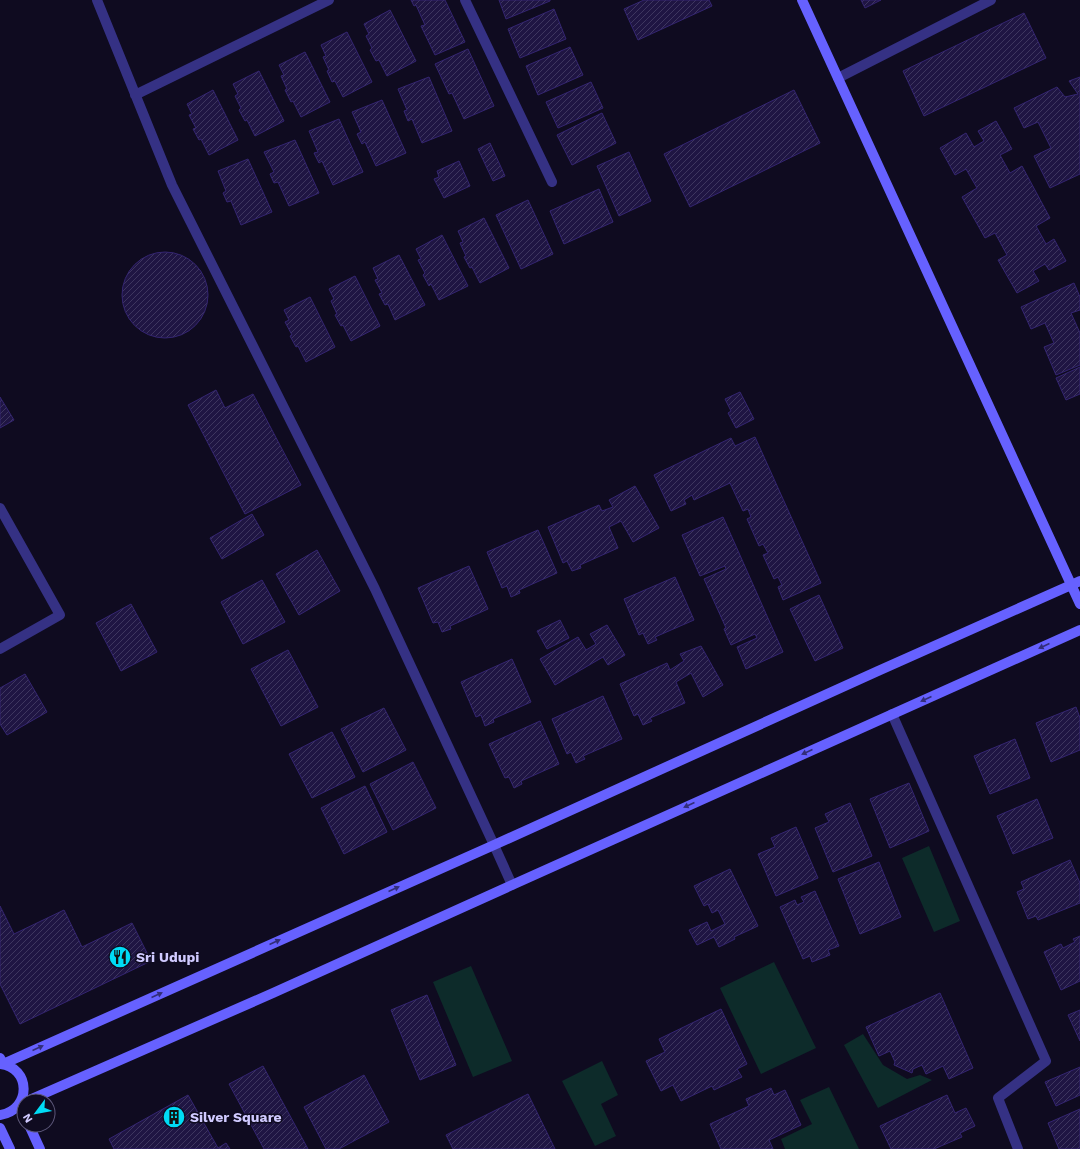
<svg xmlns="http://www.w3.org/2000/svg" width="1080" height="1149" viewBox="0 0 1080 1149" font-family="'Work Sans',sans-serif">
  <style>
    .green { fill: #0d2b2a }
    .building { fill: url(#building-hatch); stroke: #342571 }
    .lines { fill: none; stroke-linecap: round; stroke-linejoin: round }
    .street { stroke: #353184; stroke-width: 10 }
    .secondary { stroke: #6661ff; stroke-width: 10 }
    .oneway { fill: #322d79 }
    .labels { text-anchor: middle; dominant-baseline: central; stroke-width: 3; stroke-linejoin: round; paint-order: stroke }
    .poi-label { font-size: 14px; font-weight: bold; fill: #d0caff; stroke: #0f0b20; text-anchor: start }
  </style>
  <defs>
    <pattern id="building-hatch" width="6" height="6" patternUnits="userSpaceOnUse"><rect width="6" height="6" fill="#1f1543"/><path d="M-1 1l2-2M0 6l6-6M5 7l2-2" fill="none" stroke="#3e365f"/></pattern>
  </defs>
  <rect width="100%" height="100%" fill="#0f0b20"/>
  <!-- green -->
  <path class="green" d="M929,846L960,921L934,932L902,858Z
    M774,962L816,1048L761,1074L720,988Z
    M471,966L512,1061L473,1077L433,982Z
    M863,1034L883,1065L907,1079L920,1075L932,1080L878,1108L844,1045Z
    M602,1061L618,1095L601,1104L616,1136L595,1146L562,1081Z
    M829,1087L859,1149H785L781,1139L812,1124L800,1100Z"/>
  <!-- building -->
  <path class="building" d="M411,0H445L465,42L435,55L421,26L425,25L416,5L414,6Z
    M499,0H550V1L506,19Z
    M644,0H709L712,6L638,40L624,9Z
    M861,0H881L865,8Z
    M554,9L566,39L520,58L508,29Z
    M390,10L416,61L387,76L379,60L376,61L370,50L372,48L366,36L369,34L364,24Z
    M1024,13L1046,58L924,116L903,71Z
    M347,32L372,82L343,97L335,81L332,82L327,71L329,70L323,57L326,56L321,45Z
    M570,47L583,75L538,95L526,66Z
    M468,49L494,106L464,119L452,93L449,94L435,64Z
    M305,52L330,102L301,117L293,101L291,102L285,90L287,89L281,76L284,75L279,65Z
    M259,71L284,121L255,136L247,120L245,121L239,110L241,108L235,96L238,94L233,84Z
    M429,77L452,131L422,143L412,119L408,121L404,111L407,110L398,89Z
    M1080,77V174L1050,188L1034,156L1051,148L1038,122L1024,128L1014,108L1057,87L1065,97L1078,94L1069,81Z
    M591,82L603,108L558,128L546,102Z
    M213,90L238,140L209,155L201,139L199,140L193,129L196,128L189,115L192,114L187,104Z
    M794,90L820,143L690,207L664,154Z
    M382,100L406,153L376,166L365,142L362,144L357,134L361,132L352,112Z
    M602,113L616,143L572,165L557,135Z
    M339,119L363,172L333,185L322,161L319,163L314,153L318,152L309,131Z
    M996,121L1012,149L1000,155L1010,173L1022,166L1050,218L1036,226L1046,244L1054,239L1066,261L1049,270L1045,264L1033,271L1039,281L1017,293L998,260L1007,255L995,233L985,238L962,197L977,188L966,169L955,175L940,148L966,133L974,147L984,141L978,131Z
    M295,140L319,193L289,206L278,182L274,183L270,174L274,172L264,152Z
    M490,143L505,176L493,181L478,149Z
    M629,152L651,201L619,216L597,166Z
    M248,159L272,212L241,225L231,201L227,202L223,193L226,191L218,171Z
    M459,161L470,186L444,198L434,179L439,177L437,171Z
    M599,189L613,222L564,244L550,211Z
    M528,200L553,254L521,269L496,215Z
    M484,218L509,268L480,283L472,267L470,268L464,257L466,256L460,243L463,242L458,231Z
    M442,235L468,286L439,300L431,284L429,286L423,275L425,273L418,260L421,259L416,249Z
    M122 295a43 43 0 1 1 86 0a43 43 0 1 1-86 0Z
    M399,255L425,305L395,320L388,304L385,305L379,294L382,293L375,280L378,279L373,268Z
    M355,276L380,326L351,341L343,325L341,326L335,315L337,314L331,301L334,299L329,289Z
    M1074,283L1080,297V310L1071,313L1080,333V365L1056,375L1044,347L1054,343L1045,323L1031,329L1021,307Z
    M310,297L335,347L306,362L298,346L296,347L290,336L292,335L285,322L289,320L284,310Z
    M1080,367V394L1066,400L1056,378Z
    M216,390L225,408L253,394L301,485L245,514L188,405Z
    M740,392L754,419L736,428L728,413L731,411L725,399Z
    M0,397L14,420L0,428Z
    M755,437L821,583L783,600L778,587L782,585L778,577L774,579L763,555L768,553L763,544L759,546L747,519L751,517L748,509L743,511L730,483L694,500L692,495L684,500L686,504L671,511L654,475L731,438L735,446Z
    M635,486L659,528L633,542L621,521L609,527L618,548L580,565L581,568L572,571L567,561L563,563L548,527L599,505L602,511L613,507L609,500Z
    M252,514L264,535L222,559L210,538Z
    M723,517L783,652L746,669L737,647L757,638L755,634L731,645L724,629L726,628L704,579L726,569L725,566L700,576L682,535Z
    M538,530L557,573L519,590L520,593L511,597L507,586L502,588L487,552Z
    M317,550L340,591L299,615L276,574Z
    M469,566L488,609L450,626L451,629L442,632L438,622L433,623L418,588Z
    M675,577L694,620L655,637L657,640L648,644L643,633L639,635L624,599Z
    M262,580L285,622L243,644L221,602Z
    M819,595L843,648L815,661L790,609Z
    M131,604L157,652L121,671L96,623Z
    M560,620L569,638L547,649L537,631Z
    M607,625L625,655L608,665L603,657L555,685L540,659L578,637L586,650L596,644L590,634Z
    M701,646L723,685L703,697L691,673L676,682L685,703L650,718L652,721L643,725L638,714L634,716L620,684L667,663L670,670L684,661L680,654Z
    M288,650L318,707L281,726L251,669Z
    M512,659L531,702L493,719L494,722L485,726L481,715L476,717L461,682Z
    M25,674L47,712L7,735L0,724V688Z
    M603,696L622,739L583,756L585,759L576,763L571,752L567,754L552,719Z
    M1076,707L1080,718V750L1051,762L1036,723Z
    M384,708L406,750L363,772L341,729Z
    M540,721L559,764L521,781L522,784L514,788L509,777L505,778L489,744Z
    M332,732L355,777L312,798L289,754Z
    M1015,739L1030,778L990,794L974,756Z
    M413,762L436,808L393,830L370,784Z
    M909,783L929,831L890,848L870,799Z
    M365,786L387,832L344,854L321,808Z
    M1037,799L1053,838L1013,854L997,816Z
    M850,803L872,856L833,872L815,828L829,822L825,814Z
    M796,827L818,878L776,896L758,854L775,847L771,838Z
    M1070,860L1080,883V903L1038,920L1036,916L1028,919L1017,892L1024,889L1021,882Z
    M879,862L901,917L860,934L838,879Z
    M730,869L758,926L734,937L735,939L719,947L714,937L697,945L689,930L707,922L711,931L725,924L718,910L712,913L708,904L704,906L694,886Z
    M815,891L839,946L828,950L830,955L812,962L810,956L803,959L780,907L795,900L797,905L804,902L801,897Z
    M0,906L14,934L64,910L82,947L132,923L151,961L20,1024L0,984Z
    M1080,936V981L1061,990L1044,952L1061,944L1063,948L1075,942L1073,939Z
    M940,993L973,1068L949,1079L943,1066L926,1074L922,1065L913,1069L912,1073L894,1065L895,1062L890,1051L879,1056L866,1027Z
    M427,995L456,1065L420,1080L391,1010Z
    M721,1009L747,1064L737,1069L742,1077L714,1090L712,1086L681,1101L673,1085L661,1091L646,1061L665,1052L659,1039Z
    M1080,1010V1041L1068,1015Z
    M263,1066L308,1149H264L229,1084Z
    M1080,1067V1095L1056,1106L1045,1082Z
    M364,1075L389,1122L339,1149H326L304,1107Z
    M771,1088L774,1095L785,1090L801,1125L769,1140L773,1149H721L710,1124L749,1106L746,1099Z
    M528,1094L555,1149H453L446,1135Z
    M188,1095L218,1148L226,1143L230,1149H114L109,1139Z
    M947,1095L955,1113L966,1108L975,1126L960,1133L962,1137L934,1149H891L880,1126Z
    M1080,1109V1149H1059L1048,1123Z"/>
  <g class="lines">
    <!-- street -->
    <path class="street" d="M97,0L172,185L375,589L494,845L512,885
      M465,0L552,182
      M838,78L991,0
      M135,95L329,0
      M0,508L60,615L0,649
      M892,714L1046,1061L998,1098L1018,1149"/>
    <!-- secondary -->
    <path class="secondary" d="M802,0L1080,604
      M0,1058L3,1064L494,845L878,671L1080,581
      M0,1064C31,1067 32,1110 0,1115
      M27,1101L273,993L512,885L1080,630
      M24,1103L19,1105L24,1115
      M29,1125L40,1149
      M0,1128L10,1149"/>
  </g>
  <!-- one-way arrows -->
  <defs><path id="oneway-solid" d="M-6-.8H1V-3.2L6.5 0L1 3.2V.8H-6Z"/></defs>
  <g class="oneway">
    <use href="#oneway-solid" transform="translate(1044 646) rotate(156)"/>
    <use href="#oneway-solid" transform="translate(926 699) rotate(156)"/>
    <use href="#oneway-solid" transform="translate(807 752) rotate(156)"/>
    <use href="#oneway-solid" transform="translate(689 805) rotate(156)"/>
    <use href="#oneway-solid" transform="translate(394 889) rotate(-24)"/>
    <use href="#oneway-solid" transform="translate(275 942) rotate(-24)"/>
    <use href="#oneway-solid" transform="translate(157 995) rotate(-24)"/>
    <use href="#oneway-solid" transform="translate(38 1048) rotate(-24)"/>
  </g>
  <!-- icons -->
  <defs>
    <g id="restaurant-disc" transform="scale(1.15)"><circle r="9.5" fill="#00dbf5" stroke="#0f0b20"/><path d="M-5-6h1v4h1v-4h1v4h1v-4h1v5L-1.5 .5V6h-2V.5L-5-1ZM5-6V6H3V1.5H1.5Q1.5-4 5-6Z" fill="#111"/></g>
    <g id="building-disc" transform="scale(1.15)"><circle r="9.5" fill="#00dbf5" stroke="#0f0b20"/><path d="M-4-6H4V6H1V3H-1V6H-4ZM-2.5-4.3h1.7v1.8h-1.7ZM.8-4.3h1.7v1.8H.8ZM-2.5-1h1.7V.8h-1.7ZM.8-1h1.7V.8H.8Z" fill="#111"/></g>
  </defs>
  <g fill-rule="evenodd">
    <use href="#restaurant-disc" x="120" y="957"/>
    <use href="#building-disc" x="174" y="1117"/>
  </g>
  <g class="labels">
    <!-- poi labels -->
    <g class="poi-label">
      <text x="136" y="957">Sri Udupi</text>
      <text x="190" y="1117">Silver Square</text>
    </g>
  </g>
  <!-- north arrow -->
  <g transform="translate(36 1113) rotate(238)"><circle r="19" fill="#0f0b20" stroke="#5c5779"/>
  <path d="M0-3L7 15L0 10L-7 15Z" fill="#00dbf5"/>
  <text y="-6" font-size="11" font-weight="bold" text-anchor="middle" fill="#d0caff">N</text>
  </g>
</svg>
